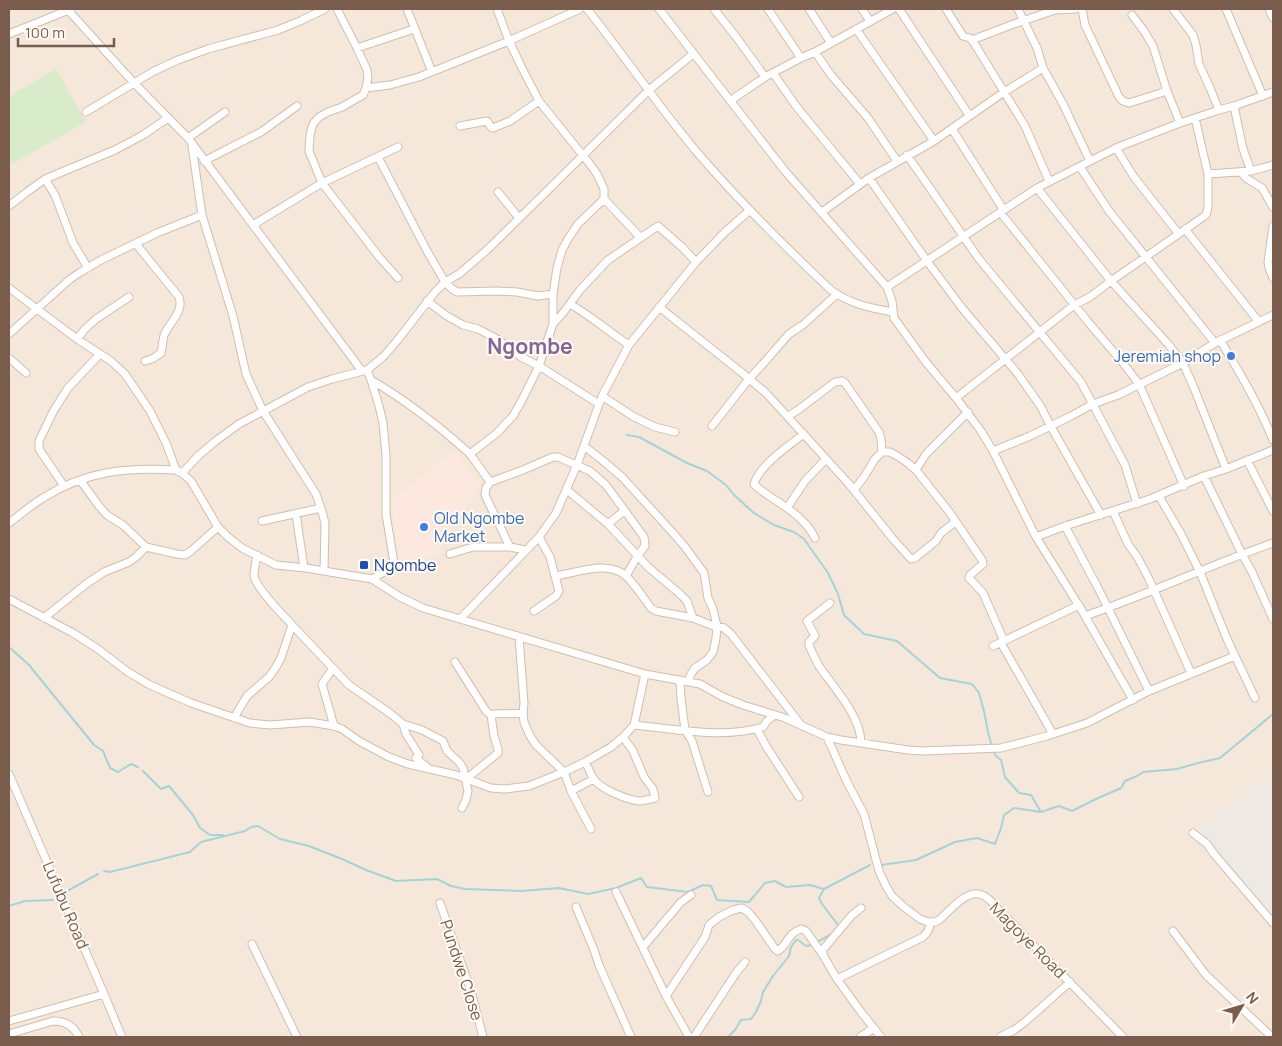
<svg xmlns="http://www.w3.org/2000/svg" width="1282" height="1046" viewBox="0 0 1282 1046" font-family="Manrope,sans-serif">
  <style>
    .residential { fill: #f5e8da }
    .commercial { fill: #fde8e0 }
    .industrial { fill: #efe9e4 }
    .green { fill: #d8ecc9 }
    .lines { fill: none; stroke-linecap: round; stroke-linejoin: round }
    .stream { stroke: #a5d3da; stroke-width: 2 }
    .street-casing { stroke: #d1beb0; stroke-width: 9 }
    .street { stroke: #fff; stroke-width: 7 }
    .shop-dot { fill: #3f7fe0; stroke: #fffaf3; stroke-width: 2 }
    .transit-dot { fill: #1a4fb4; stroke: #fffaf3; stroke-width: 2 }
    .labels { text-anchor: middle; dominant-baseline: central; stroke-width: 4; stroke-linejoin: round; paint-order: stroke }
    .shop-label { font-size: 16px; fill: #366cbe; stroke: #fffaf3; text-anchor: end }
    .transit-label { font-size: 16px; fill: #164399; stroke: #fffaf3; text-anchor: start }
    .street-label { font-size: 16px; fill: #7a5c4d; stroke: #fffaf3 }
    .district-label { font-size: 21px; font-weight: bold; fill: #846695; stroke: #fffaf3 }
  </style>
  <rect width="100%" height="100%" fill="#fdf6ec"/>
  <!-- residential -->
  <path class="residential" d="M9,9H1273V1037H9Z"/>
  <!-- commercial -->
  <path class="commercial" d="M453,452H456L480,485L438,553L399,567L391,501Z"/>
  <!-- industrial -->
  <path class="industrial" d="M1273,773V917L1196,830Z"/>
  <!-- green -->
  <path class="green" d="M56,69L86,122L12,164L9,158V96Z"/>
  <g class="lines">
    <!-- stream -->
    <path class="stream" d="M627,435L639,437L687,463L707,471L726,485L734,495L754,513L774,525L794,532L804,539L828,573L838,594L844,615L864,634L897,641L940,678L972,684L979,693L984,711L988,732L992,747
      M9,647L29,665L94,745L103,751L110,768L118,772L131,764L138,767
      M994,751L995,755L1001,760L1005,777L1019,793L1031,795L1041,812
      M143,771L161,789L169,786L193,815L200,828L210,835H223
      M881,865L916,860L955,842L977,838L995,844L1001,828L1004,815L1014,808L1041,812L1059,806L1072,811L1096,799L1121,788L1125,781L1137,776L1143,772L1177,769L1198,763L1220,758L1273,714
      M104,871L110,872L190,852L201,842L245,831L251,827L258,826L280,839L309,846L342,859L366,870L396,881L437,879L451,886L465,889L521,891L559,888L588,894L616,888L641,878L647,887L688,892L703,885L711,886L717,900L749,902L765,883L775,881L786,887L810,885L824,889L870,865
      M824,889L819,898L822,904L838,925L837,929
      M67,894L69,890L98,874
      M9,906L25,901L53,900
      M817,942L832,934
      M728,1037L735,1030L741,1020L751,1019L756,1012L761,1001L763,992L773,976L789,956L791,947L796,940H798L806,946L812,945"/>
    <!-- street casing -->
    <g class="street-casing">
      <path id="street" d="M337,9L357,48L414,29
        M407,9L432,72
        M497,9L509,41L522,68L539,101L589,163L597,174L604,189V199L578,224L568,239L562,250L557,268L553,294V324
        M587,9C624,55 657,105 696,151C738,200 784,246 831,290C850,304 870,308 893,312
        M659,9L785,171L887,287L892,301L894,318L925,361L956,398L981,431L993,451L1036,537L1081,609L1133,700
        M714,9L737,38L765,77
        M768,9L801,58
        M809,9L831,43
        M862,9L870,21
        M899,9L969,115
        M946,9L963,36L970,38L974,43L1025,126L1049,181
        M1018,9L1037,48L1043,68L1063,104L1090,161
        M1082,9L1085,25L1119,97L1123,101L1129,103L1167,91
        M1173,9L1193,35L1196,45L1199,64L1210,88L1219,110
        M1226,9L1263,96
        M1269,9L1273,18
        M68,10L134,83L188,138L362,371
        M1132,15L1144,31L1153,46L1167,91L1180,123
        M856,29L934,141
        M9,34L71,9
        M972,40L1011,25L1055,10L1076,9
        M357,48L367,70L368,78L366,88L363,95L342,107L328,112L319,117L313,124L310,135L309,151L322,183L380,258L398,278
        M815,52L831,75L868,118L897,161
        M773,73L796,106L860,184
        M366,88L390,85L419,77L509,41L580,9
        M730,101L765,77L801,58L815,52L893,9
        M1234,106L1243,149L1251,171
        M86,112L154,71L178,60L208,49L278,30L300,21L325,9
        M460,126L487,121L491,127L493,128L510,121L539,101
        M952,129L1003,209
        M188,138L225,112
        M192,146L202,215L233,316L246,374L263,411L307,480L316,494L321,508L325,523L324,571
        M1116,148L1134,177L1178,233
        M907,155L979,259L1081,382L1125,465L1137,504
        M378,157L427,251L445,282L451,288L457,292L497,291L517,292L538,296L553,294
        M204,161L261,132L297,106
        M1080,167L1109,211L1215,343
        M1241,172L1246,178L1262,188L1273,207
        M1208,174L1251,171L1273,165
        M869,178L927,261L962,308L1018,374L1041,407L1050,425L1101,515
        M45,179L55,195L73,243L88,268
        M1037,188L1111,281L1169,345L1183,363L1194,388L1226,469
        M498,192L519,218
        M604,199L640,237
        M9,206L27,192L45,179L115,150L143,135L168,118
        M822,212L869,178L934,141L1004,92L1043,68
        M1000,212L1089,323L1123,363L1139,384L1184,486
        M253,225L322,183L398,147
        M1273,226L1268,262L1269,268L1273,278
        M1185,229L1259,322
        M136,244L179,297C184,311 171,321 165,333C162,339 163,346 161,353L152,359L145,361
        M887,287L1037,188L1116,148L1149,135L1180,123L1219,110L1234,106L1273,92
        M9,288L77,339L111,361L125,374L150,411L166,443L176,470L182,473L191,481L218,527L228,537L242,548L276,565L306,568L372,579L400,597L423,608L645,674L700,684L723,697L743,705L785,718L827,737L841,740L908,750L923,751L1001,748L1047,736L1087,723L1149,691L1235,656
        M427,301L447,316L463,325L478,329L499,340L521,357L539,366L599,404
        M570,304C591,316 609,332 629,345
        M659,307L741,372L766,393L849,484L893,539L911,559L915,558L936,541L941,533L955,522
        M9,334L69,280L79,273L101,260L157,233L202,215
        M77,339L85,329L96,319L129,297
        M1220,340C1240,373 1259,405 1273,440
        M9,358L26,373
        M367,370L371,380C407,401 439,426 470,454L497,433L513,416L521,402L539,366L553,324L563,313L580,290L608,260L658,226L683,248L696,262
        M371,380L379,406L383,423L386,456V514L394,563L391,568L372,579
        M602,396L634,417L655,427L675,432
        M956,398L1074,305L1090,297L1111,281L1206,215L1208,207V174L1195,118
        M788,416L798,410L835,382L842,381L845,383L879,432L881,439L882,452
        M712,426L749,379L762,365L789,334L804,324L837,294
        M804,434C789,445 759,466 754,484C758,489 764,492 769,496C786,507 806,519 815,538
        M584,446L602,460L622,477L673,533L685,547L704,573L708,598L713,609L717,626L716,638L713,652L707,660L695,668L691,674L688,681
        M993,451L1030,436L1071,416L1093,404L1118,395L1183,363L1215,343L1273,315
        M470,454L490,482L486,488L485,495L510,547
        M1247,460L1273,511
        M916,470L926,454L968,412
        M182,473L199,455L217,440L239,424L308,387L332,379L367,370L384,356L396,342L435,292L445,282L459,274L487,250L549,189L649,90L693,54
        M1204,476L1242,554L1252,572L1273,619
        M80,480L99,506L107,515L123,525L146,547L177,554L185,555L191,551L218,527
        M490,482L523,470L553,457H558L590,471L606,485L644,537L645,546L638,555L626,576
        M64,486L43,455L39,449V441L54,410L68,388L100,354
        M567,490L608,524L648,567L680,594L687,601L693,618
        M854,490L864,477L875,459L882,452H890L899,457L909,464L916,470L950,513L982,560L983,564L970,575L969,578L983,593L1004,641
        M1159,496L1181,534L1200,572L1227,639L1255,698
        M787,508L805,481L826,459
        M1113,511L1128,544L1138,558L1149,579L1191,673
        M296,514L304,568
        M262,521L321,508
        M9,523C20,515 31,505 43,498C85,471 127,467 176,470
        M608,524L624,511
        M1065,526L1098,588L1149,691
        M1036,537L1065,526L1150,499L1204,476L1226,469L1273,450
        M450,554L473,547H510L525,550
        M555,576C577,573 609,559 627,577C636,586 643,597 651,608L656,611L693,618L711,625L724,628L731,634L801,725
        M9,599L73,633L98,649L128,672L150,685L191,703L250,723L270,725L310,722L334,726L342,729L359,741L389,757L408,764L456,775L491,788L505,789L529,786L564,772L585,762L611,747L623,737L634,725L645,674
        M830,603L807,621L815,636L809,642V645C812,652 815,659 819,666C834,688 861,716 861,743
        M534,611L556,596L559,591L550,557L539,537
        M1085,616C1149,594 1210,565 1273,543
        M44,618L86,584L104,572L129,562L136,557L146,547
        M460,619L539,537L556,513L577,465L602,396L629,345L696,262L725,232L750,210
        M292,625L349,685L391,714L403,724L422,730L443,741L447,751L459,762L463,768L468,791L466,800L462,808
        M519,637L524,703L523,713L524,722L530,736L536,745L564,772L571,791L591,829
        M1001,643L1053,734
        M993,646L1079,605
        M455,662L486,711L491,715C501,712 512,715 523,713
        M333,668L322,684L334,726
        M680,680L681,698L685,730L692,741L708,792
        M234,718L247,696L269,677L276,667L281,658L292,625C283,615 255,587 254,575C254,569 256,561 257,555
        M403,724L406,734L419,755L416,758L429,769
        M634,725C676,729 721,739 763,727L767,721L775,715
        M757,729L766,746L799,797
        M827,737L847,782L864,814L879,871L886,886L892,896L904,907L920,919L928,922H935L939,920C950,911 967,888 982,895C988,897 993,903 997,908L1123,1037
        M585,762C589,768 590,774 594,779C600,789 628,800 639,801C644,801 650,799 655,798L653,789L644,777L633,751L623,737
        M9,774L104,994L122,1037
        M466,779L498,753V749L494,736L491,715
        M571,791L594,779
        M1193,833L1207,844L1214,854L1273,923
        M616,892L666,996L689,1037
        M440,903L471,991L483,1037
        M576,907L594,950L599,965L631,1037
        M861,908L852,915L826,946L823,949V955L837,979L861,1012L881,1037
        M1173,931L1206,975L1272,1037
        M252,944L297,1037
        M643,947L681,902L691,895
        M837,979L923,937L928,931L931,922
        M666,996L705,937L709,925L719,917L733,910L742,908L748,912L755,920L775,949L778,951C788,944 788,933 801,929L806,931L823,955
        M9,1021L104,994
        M9,1034L53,1021C66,1021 74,1026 79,1037
        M694,1037L736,973L745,962
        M860,1037L874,1028
        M1000,1037L1014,1030L1025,1022L1070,982"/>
    </g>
    <!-- street -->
    <use href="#street" class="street"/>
  </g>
  <!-- markers -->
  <g class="shop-dot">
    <circle cx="1231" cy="356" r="5"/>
    <circle cx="424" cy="527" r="5"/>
  </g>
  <rect class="transit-dot" x="359" y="560" width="10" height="10" rx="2.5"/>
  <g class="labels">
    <!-- shop labels -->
    <g class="shop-label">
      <text x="1221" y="356">Jeremiah shop</text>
      <text x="434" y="518" text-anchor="start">Old Ngombe<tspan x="434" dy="18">Market</tspan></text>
    </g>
    <!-- transit labels -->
    <g class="transit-label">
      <text x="374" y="565">Ngombe</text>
    </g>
    <!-- street labels -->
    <g class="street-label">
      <text transform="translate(66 905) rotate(67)">Lufubu Road</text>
      <text transform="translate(1028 940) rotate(45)">Magoye Road</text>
      <text transform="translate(462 970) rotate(72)">Pundwe Close</text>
    </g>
    <!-- district labels -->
    <g class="district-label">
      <text x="530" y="346">Ngombe</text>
    </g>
  </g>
  <!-- border -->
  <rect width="1282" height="1046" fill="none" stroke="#7a5c4d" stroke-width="20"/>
  <!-- north arrow -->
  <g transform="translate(1242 1006) rotate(52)" stroke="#fffaf3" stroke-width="4" paint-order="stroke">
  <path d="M0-4L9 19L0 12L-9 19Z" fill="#7a5c4d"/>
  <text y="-8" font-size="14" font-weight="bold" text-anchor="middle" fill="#7a5c4d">N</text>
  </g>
  <!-- scale -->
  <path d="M18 38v8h96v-8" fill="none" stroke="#7a5c4d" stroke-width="2.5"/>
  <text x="25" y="38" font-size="15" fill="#7a5c4d" stroke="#fffaf3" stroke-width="4" paint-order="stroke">100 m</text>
</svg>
